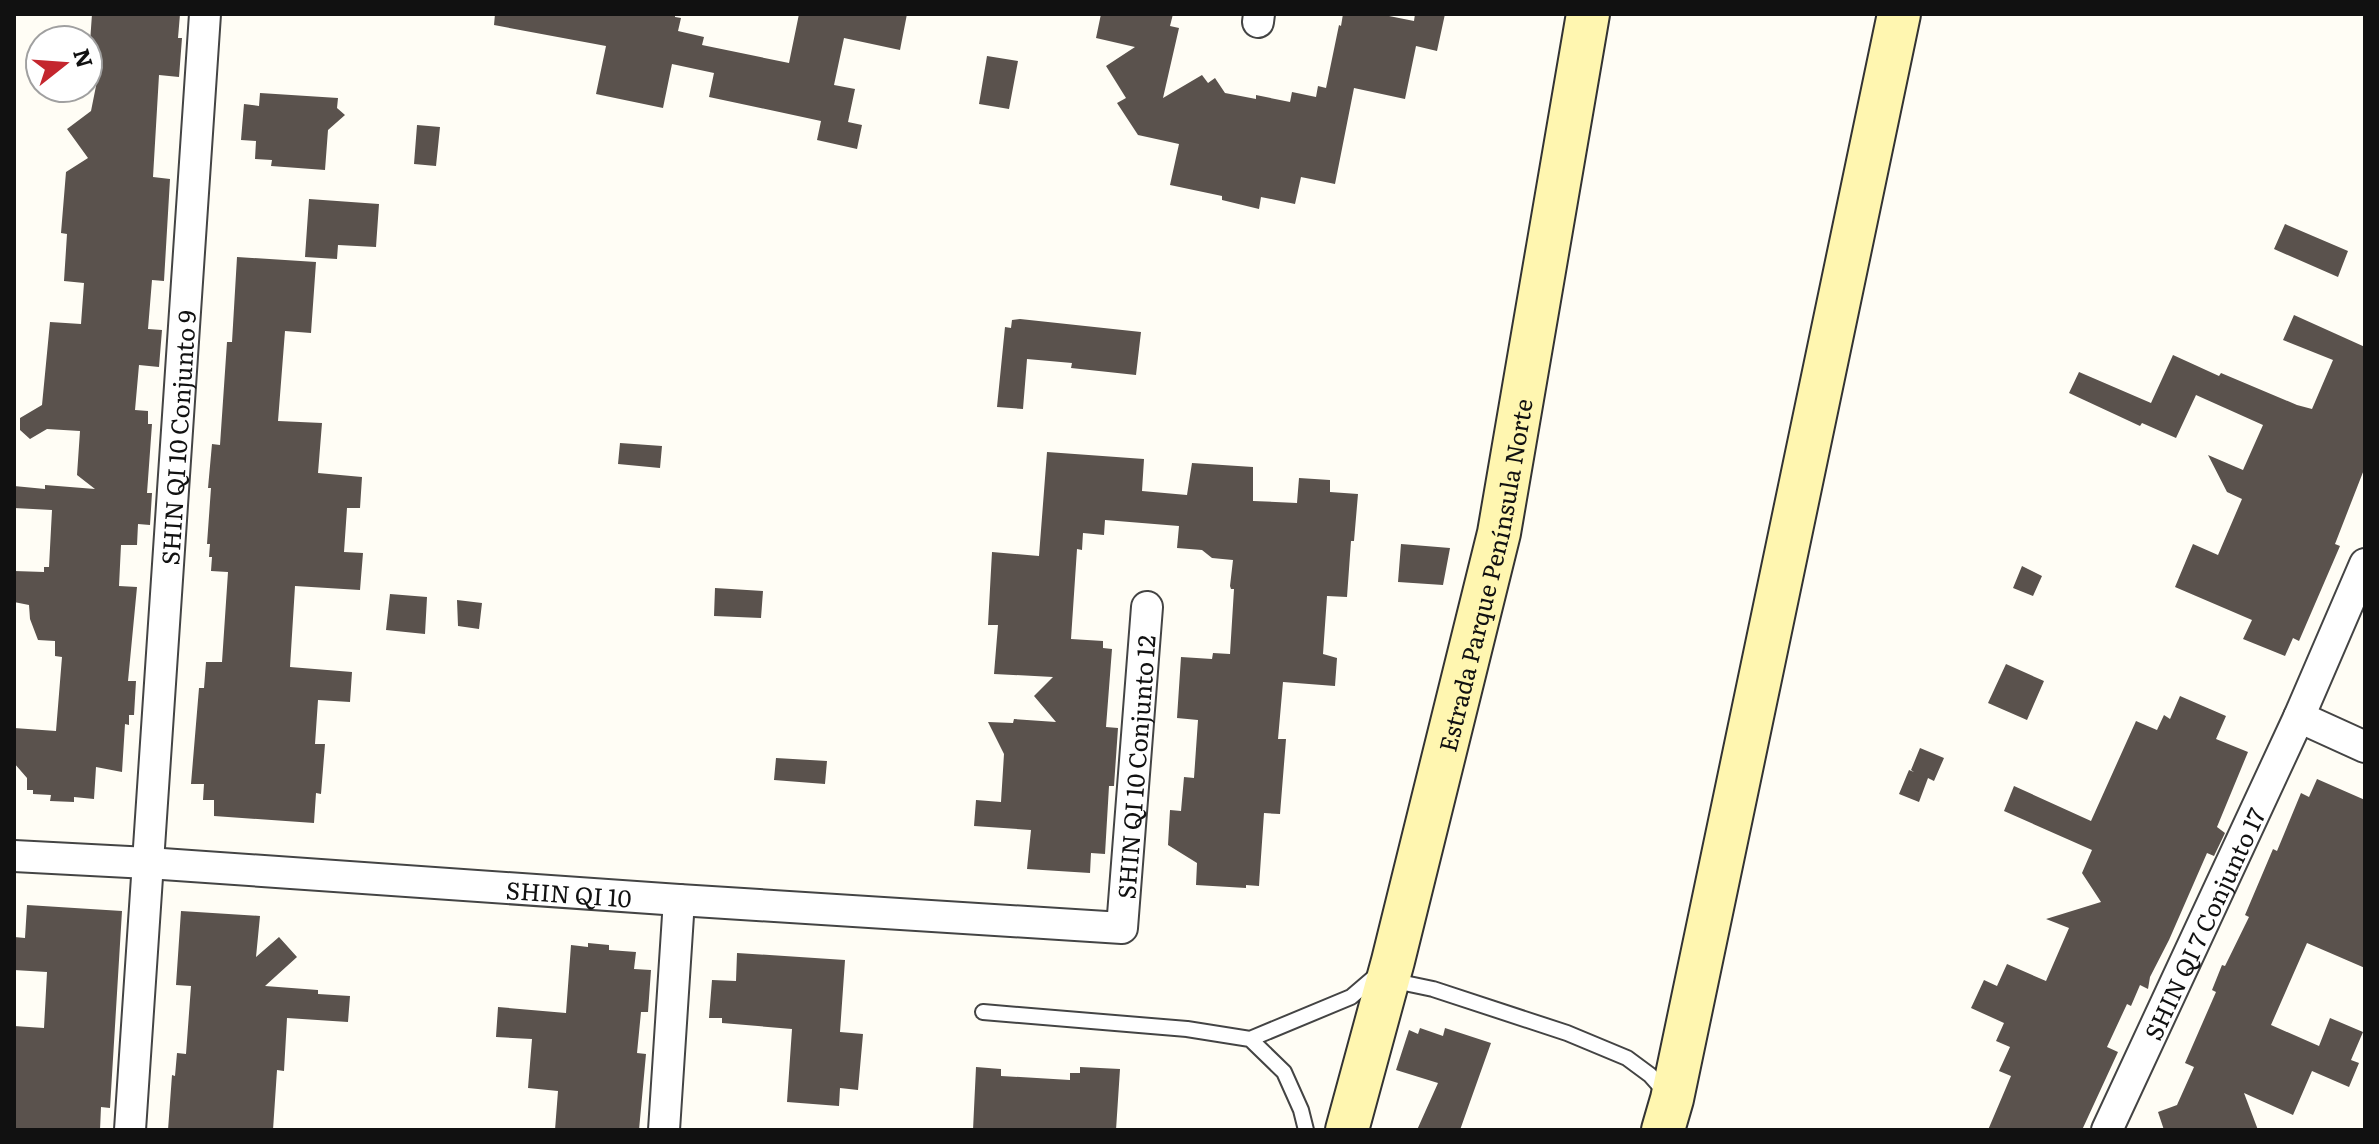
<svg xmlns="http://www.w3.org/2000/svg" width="2379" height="1144" viewBox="0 0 2379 1144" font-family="Literata,serif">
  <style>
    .building { fill: #5a524d }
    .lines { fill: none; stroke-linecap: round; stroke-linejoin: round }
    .lane-casing { stroke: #444; stroke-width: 18 }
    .street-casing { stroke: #444; stroke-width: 34 }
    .secondary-casing { stroke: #333; stroke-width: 46 }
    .lane { stroke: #fff; stroke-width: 14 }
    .street { stroke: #fff; stroke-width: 30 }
    .secondary { stroke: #fff6b0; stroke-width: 42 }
    .labels { text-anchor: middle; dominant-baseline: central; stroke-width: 8; stroke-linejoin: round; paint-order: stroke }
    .street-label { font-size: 24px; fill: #111; stroke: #fff }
  </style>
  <rect width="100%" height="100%" fill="#fffdf5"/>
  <!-- building -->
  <path class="building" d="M92,14H180L178,38H182L179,77L159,75L153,177L170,179L164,281L152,280L148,329L162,330L159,367L139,365L135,410L148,411V424H152L147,493H152L150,525L138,524L137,545H121L119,586L137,587L128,681H136L134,715H129V725L125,724L122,772L96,767L94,799L74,797V802L50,801L51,795L33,794V790H27V778L14,763V728L56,731L62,657L55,656V641L38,640L30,619L29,605L14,602V571L44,572V567H49L52,510L14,508V486L45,489V485L95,489L77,475L80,431L47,429L30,439L20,430V418L42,405L50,322L81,324L84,283L64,281L67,234L61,233L66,172L88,158L67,129L91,111L99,71H88Z
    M495,14H675V17L681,18L678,31L704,37L702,45L789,63L799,14H907L900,50L844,38L834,85L855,89L848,122L862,125L857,149L817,140L821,121L709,97L714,73L672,64L663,108L596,94L606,46L494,25Z
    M1101,14H1173L1170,26L1179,28L1163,98L1202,75L1208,83L1215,78L1225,93L1256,99V95L1290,102L1292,92L1316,97L1318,86L1326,88L1339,25L1341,26L1343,14H1379L1414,21L1415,14H1445L1437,51L1416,46L1405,99L1354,88L1335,184L1301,177L1295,204L1261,197L1259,209L1222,200V196L1170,185L1179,144L1138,135L1117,103L1126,98L1106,66L1135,47L1096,38Z
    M987,56L1018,61L1009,109L979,104Z
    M260,93L338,98L337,108L345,115L328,130L325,170L271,166L272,160L255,159L256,141L241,140L244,104L259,106Z
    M417,125L440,127L436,166L414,164Z
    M309,199L379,204L376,247L338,245L337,259L305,257Z
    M2285,224L2348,251L2338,277L2274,249Z
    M237,257L316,262L311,333L285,331L278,421L322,423L318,473L362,477L360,508H347L344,552L363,553L360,590L295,586L290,667L352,672L350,702L318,700L315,744H325L321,794L316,793L314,823L214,816V800H203L204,784H191L199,688H204L206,662H222L228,572L211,571L212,557H209L210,544H207L211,488H208L212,444L220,445L227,342H232Z
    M2294,315L2365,347V467L2335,544L2340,546L2299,641L2293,638L2285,656L2243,639L2252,620L2175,587L2193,544L2218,555L2242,499L2227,492L2208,455L2243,470L2263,425L2196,395L2176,438L2142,423L2140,426L2069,393L2079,372L2151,403L2173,355L2219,376L2221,373L2297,405L2312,409L2333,360L2283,340Z
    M1020,319L1141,332L1136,375L1071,368L1072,363L1027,359L1023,409L997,407L1005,327L1011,328L1012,320Z
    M620,443L662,446L660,468L618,464Z
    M1047,452L1144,459L1142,491L1187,495L1192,463L1253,467V501L1297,503L1299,478L1330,480V492L1358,494L1354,541H1351L1347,597L1327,596L1323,654L1337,658L1335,686L1283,682L1278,739H1286L1280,814L1264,813L1259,886L1246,885V888L1196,885L1197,863L1168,845L1170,810L1181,811L1184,777L1194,778L1198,720L1177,718L1181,657L1212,659L1213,653L1230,654L1234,589H1231L1230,586L1233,560L1212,558L1202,550L1177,548L1179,526L1105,520L1104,535L1083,533L1082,550L1077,549L1071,639L1103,641V648L1112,649L1106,727L1118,728L1114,786H1109L1105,854L1091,853L1090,873L1027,869L1031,830L974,826L976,800L1001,802L1004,754L988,722L1013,723L1014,719L1056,722L1034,696L1053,677L994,674L998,625H988L992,552L1039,556Z
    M1401,544L1450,548L1443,585L1398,582Z
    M2022,566L2042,576L2033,596L2013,588Z
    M715,588L763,591L761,618L714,616Z
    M390,594L427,597L425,634L386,630Z
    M457,600L482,603L479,629L458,626Z
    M2006,664L2044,681L2027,720L1988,703Z
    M2180,696L2226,716L2216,739L2248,752L2217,827L2225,833L2214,856L2207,853L2169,940L2150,977L2148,989L2140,985L2131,1006L2127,1004L2107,1047L2118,1052L2082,1130H1988L2011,1076L1999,1071L2010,1047L1996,1041L2004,1023L1971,1008L1984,980L1997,986L2007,964L2046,981L2069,928L2046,919L2101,902L2082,873L2092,850L2004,811L2014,786L2091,821L2136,721L2157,730L2164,715L2170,719Z
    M1920,748L1944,758L1934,781L1928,778L1919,802L1899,794L1909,770L1914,772L1911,770Z
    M776,758L827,761L825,784L774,780Z
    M2317,779L2365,800V968L2307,943L2271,1025L2319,1046L2330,1018L2363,1032L2351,1060L2359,1063L2349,1087L2312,1071L2293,1115L2244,1093L2258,1130H2164L2158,1112L2177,1105L2194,1067L2185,1063L2216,992L2212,990L2222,965L2225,966L2249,917L2245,915L2273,849L2277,851L2301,793L2309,797Z
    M27,905L122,911L110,1108L101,1107L100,1130H14V1026L44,1028L47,972L14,970V937L25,938Z
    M181,911L260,916L256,957L279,937L297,957L265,986L318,990V994L350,996L348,1022L287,1018L284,1071L277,1070L273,1130H168L172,1075L175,1076L177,1053L186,1054L191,986L176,985Z
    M588,943L609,945V950L636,952L634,969L651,970L648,1012H641L637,1053L646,1054L639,1130H555L558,1091L528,1088L532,1039L496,1037L498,1007L566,1013L571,945L588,947Z
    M737,953L845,960L840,1032L863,1034L858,1090L840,1088L839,1106L787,1102L792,1029L722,1023V1018H709L712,980L736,981Z
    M1420,1028L1443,1036L1445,1028L1491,1043L1460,1130H1417L1438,1083L1396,1070L1409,1030L1418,1034Z
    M976,1067L1001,1069V1076L1070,1080V1073H1080V1067L1120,1069L1116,1130H973Z"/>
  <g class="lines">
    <!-- lane casing -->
    <g class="lane-casing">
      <path id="lane" d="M1390,980L1433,989L1567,1033L1627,1058L1650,1075L1666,1093
        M983,1012L1187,1029L1250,1039
        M1306,1130L1301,1110L1284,1072L1250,1039L1351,997L1379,973"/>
    </g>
    <!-- street casing -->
    <g class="street-casing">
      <g id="street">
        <path d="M1258,22L1259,14"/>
        <path d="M2299,717L2365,747"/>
        <path id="s1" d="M14,856L148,863L679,900L1122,928L1147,607"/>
        <path id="s2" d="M130,1130L205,14"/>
        <path d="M664,1130L679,900"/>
        <path id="s3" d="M2107,1130L2299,717L2365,564"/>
      </g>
    </g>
    <!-- secondary casing -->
    <g class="secondary-casing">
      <g id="secondary">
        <path id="s4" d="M1347,1130L1393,961L1499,533L1588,14"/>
        <path d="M1663,1130L1672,1099L1899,14"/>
      </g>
    </g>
    <!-- lane -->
    <use href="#lane" class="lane"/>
    <!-- street -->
    <use href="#street" class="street"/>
    <!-- secondary -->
    <use href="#secondary" class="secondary"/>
  </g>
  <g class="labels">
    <!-- street labels -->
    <g class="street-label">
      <text stroke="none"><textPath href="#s2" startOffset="694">SHIN QI 10 Conjunto 9</textPath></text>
      <text stroke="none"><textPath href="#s4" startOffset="572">Estrada Parque Península Norte</textPath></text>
      <text stroke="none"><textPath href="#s1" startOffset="1272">SHIN QI 10 Conjunto 12</textPath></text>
      <text stroke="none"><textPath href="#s1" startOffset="556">SHIN QI 10</textPath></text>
      <text stroke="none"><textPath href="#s3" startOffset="228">SHIN QI 7 Conjunto 17</textPath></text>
    </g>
  </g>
  <!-- border -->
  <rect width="2379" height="1144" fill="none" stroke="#111111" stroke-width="32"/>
  <!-- north arrow -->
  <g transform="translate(64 64) rotate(73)"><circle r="38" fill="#ffffff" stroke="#a0a0a0" stroke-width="2"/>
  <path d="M0-6L14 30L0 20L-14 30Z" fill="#c4262e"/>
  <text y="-12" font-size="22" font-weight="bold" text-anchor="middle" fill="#111111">N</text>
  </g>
</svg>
